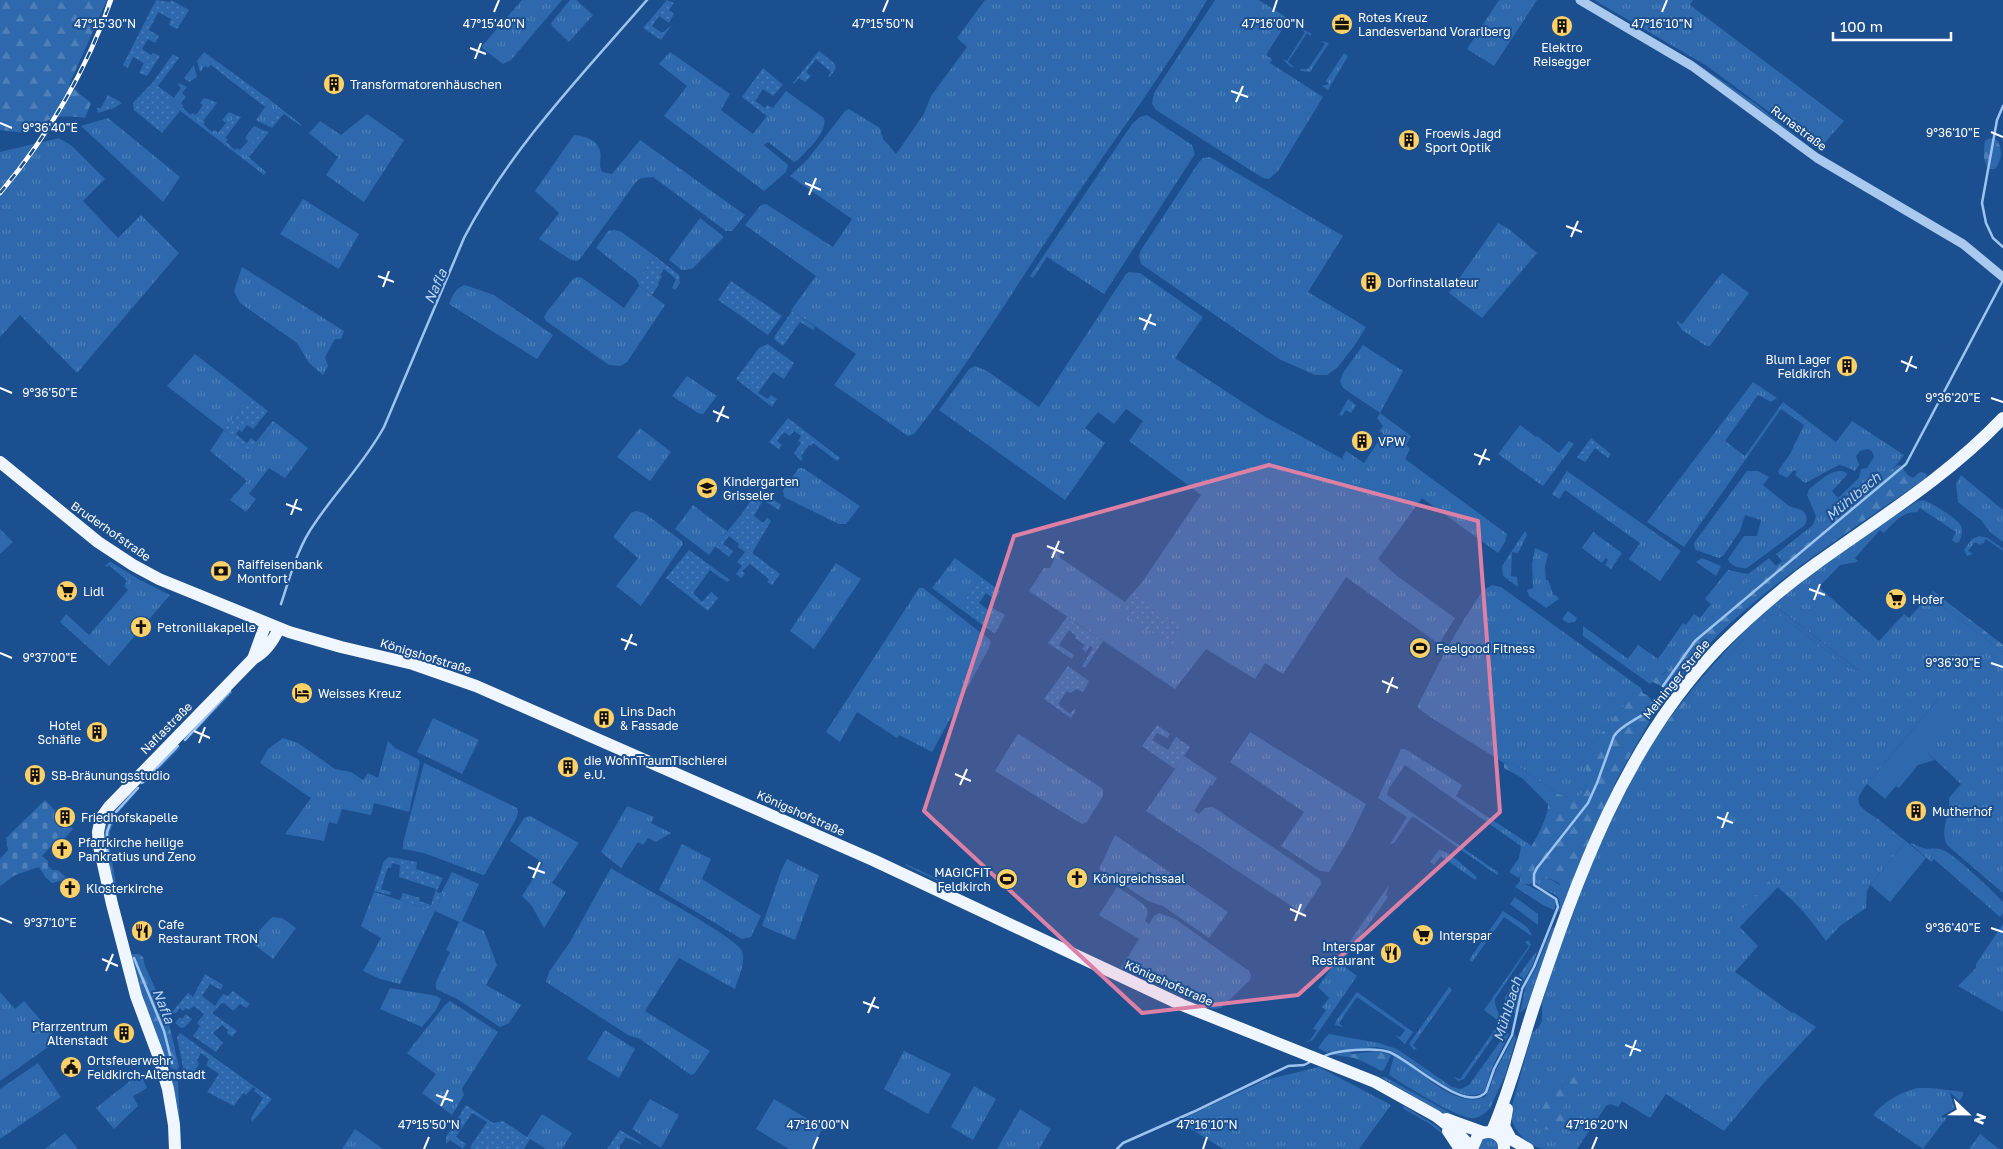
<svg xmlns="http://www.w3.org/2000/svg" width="2003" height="1149" viewBox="0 0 2003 1149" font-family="'Golos Text',sans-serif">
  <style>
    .grass { fill: url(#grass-tufts) }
    .forest { fill: url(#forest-firs) }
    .cemetery { fill: url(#cemetery-stones) }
    .park { fill: url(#park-dots) }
    .pitch { fill: #2e69ad }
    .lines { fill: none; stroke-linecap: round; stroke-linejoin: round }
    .stream { stroke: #9cc4f0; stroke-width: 2.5 }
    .minor { stroke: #a9c9ee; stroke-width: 9 }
    .major { stroke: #f0f6ff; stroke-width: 12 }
    .rail-casing { stroke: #fff; stroke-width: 4.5 }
    .rail { stroke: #1b4f8f; stroke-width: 2.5; stroke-dasharray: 8; stroke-linecap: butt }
    .marked { fill: #dd80a5; fill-opacity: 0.2; stroke: #dd80a5; stroke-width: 4; stroke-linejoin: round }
    .ticks { fill: none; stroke: #fff; stroke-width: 2 }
    .labels { text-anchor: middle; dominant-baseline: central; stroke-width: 4; stroke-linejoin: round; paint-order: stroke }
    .poi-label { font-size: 12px; fill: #fff; stroke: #1b4f8f; text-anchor: start }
    .street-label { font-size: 12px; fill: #fff; stroke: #1b4f8f }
    .water-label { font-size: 14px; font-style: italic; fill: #b5d3f5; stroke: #1b4f8f }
    .ticks-label { font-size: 12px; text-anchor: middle; fill: #fff; stroke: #1b4f8f; stroke-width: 4; stroke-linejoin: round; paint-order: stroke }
  </style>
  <defs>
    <pattern id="grass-tufts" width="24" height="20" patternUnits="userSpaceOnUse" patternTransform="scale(1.25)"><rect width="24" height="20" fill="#2e69ad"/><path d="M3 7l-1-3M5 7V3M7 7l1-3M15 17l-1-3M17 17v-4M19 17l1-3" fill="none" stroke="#4d80b9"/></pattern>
    <pattern id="forest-firs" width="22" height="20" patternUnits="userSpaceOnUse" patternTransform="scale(1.25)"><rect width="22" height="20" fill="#2e69ad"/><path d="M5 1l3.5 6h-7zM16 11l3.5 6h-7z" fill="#4d80b9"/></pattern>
    <pattern id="cemetery-stones" width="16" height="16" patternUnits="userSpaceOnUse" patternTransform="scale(1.25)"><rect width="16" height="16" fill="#2e69ad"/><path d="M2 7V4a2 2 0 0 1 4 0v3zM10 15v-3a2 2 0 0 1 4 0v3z" fill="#4d80b9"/></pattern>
    <pattern id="park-dots" width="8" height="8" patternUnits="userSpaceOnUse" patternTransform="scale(1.25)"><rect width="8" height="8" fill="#2e69ad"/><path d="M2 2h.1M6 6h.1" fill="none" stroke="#4d80b9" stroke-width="1.8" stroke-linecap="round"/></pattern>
  </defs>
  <rect width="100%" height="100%" fill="#1b4f8f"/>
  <!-- grass -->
  <path class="grass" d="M522,0H562L511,60L503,64L483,49L482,46Z
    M570,0H576L593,15L569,42L552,26L551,23Z
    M985,0H1207C1164,73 1113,141 1066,211C1016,286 969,364 914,434L908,436L834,385L856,354L791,310L816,276L745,225L761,205L766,204L833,247L852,219L790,176L807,160L845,111L849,109L880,128L883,139L896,154L924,114L931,96L967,47L957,38Z
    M1215,0H1259L1289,19L1266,55L1272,59L1270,63L1323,97L1278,171L1269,179L1263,178L1156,110L1152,104L1154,93Z
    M1499,0H1537L1494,66L1467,49Z
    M1594,0H1693L1690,5L1844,121L1819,149L1707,66Z
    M1301,29L1311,33V36L1307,33L1288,62L1294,67H1291L1282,59L1287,61L1305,32Z
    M1321,41L1329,43L1310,72L1301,71L1300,69H1308L1325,44Z
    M204,52L215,60L208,68L205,66L200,72L197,61Z
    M670,52L730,94L721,110L753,134L786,91L824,118C828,132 807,150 798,160L794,162L768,142L764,145L788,165L786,172L764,191L664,116L687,86L659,64Z
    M1344,53L1348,56L1328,90L1322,86L1329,84L1326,81Z
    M1696,63L1753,102L1804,142L1696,64Z
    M194,65L197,77L189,82L184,78Z
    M179,83L187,87L182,93L186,97L181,103L183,105L182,107L191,115L192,113L196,115L203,105L200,103L204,98L211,100L198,117L205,122L204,125L212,132L215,130L218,133L226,123L222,120L229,112L236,115L221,134L228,140L226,142L235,150L237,148L240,150L248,141L245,138L254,126L263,130L244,153L266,172L264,175L170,103L181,88L178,85Z
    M270,100L302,125L301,126L284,114L281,117L276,113L266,125L256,120Z
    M367,114L404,140L364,202L326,175L338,157L309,133L320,121L341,135Z
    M1147,115L1192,145L1195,154L1104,294L1047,257L1033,278L1030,276L1132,124L1140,117Z
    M108,118L180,177L163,202L81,126Z
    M574,135C584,136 597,139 600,151C602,159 598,164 602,172L612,174L640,140L745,215L732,231H726L653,177L641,178L636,182L580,259L577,261L571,260L539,239L559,213L535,191Z
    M59,138L72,146L105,179L83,201L118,238L141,215L179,253L77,373L20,315L0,337V152Z
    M1210,157L1343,236L1308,292L1366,327L1355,345L1337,368L1327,375H1315L1279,359L1141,264L1139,256L1141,250L1199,162L1203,158Z
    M303,199L359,234L339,269L280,234Z
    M700,218L723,236V238L692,269L682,270L669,260Z
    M1498,223L1509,229L1537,253L1482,318L1449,293Z
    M614,230L620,231L655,256L637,280L596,248L608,231Z
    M242,267L344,331L341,339H335L325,357L328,366L323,375L309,363L297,343L240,303L234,291Z
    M1129,272L1140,273L1203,317L1175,358L1264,416L1346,461L1342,458L1346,451L1364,463L1383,434L1379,431L1383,426L1377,418L1380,413L1343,388L1340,381L1343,373L1363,345L1403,371L1380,413L1411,436L1406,445L1410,449L1405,459L1507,534L1505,542L1498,553L1422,498L1378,559L1397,576L1455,618L1439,644L1346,577L1283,674L1265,663L1255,679L1206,649L1175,689L1029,591L1044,568H1050L1055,558L1050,554L1054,550L1062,551L1059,557L1125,602L1143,581L1201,495L1129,441L1143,421L1126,409L1114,424L1098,412L1085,428L1105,443L1065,500L939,410L969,369L975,366L987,371L1039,407L1126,274Z
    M1722,273L1749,293L1710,346H1706L1682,330L1677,323V321L1682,324Z
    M577,277L582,278L624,308L639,286L665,305L627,362L620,366L609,365L546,321L544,317L546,313L573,279Z
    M465,285L494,295L553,335L537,359L449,304C453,295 455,288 465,285Z
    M195,354L250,397L224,430L251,453L276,423L308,448L285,478L269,468L249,494L256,499L246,512L230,500L247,481L210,451L224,430L167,386Z
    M687,376L717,396L703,414L698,413L672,396Z
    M1753,382L1777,398L1771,402L1758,395L1725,441L1745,456L1783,402L1836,442L1852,421L1904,455C1894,471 1877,479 1863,492C1859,496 1857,501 1853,505C1845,512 1839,512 1833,523L1766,575L1749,582L1732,594L1721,611L1688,632L1673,649L1670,668L1650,684L1583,636V626L1628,659L1638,645L1658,659L1683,623L1686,625L1694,614L1700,618L1711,604L1705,599L1728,570L1748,574L1769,558L1776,566L1782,561L1776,554L1813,525L1816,516L1807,495L1809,489C1819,482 1834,465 1847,473L1846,476L1832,491L1838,498L1859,478L1861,469L1867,468L1874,457L1872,451L1868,449L1860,451L1856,456L1859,465L1855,471L1844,466L1839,465L1805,483L1795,475L1797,472L1794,470L1787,478L1779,474L1778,471L1790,454L1804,425L1781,409L1684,547L1647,522Z
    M1348,399L1356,405L1351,413L1346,410L1342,416L1339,415Z
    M1520,425L1536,437L1537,436L1559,453L1569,441L1574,444L1543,486L1498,454Z
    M640,428L671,452L650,481L617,457Z
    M799,468H803L860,506L846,524H839L784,497L783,490Z
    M1567,471L1681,551L1660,581L1629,559L1640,543L1565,490L1559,499L1552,494Z
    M1747,471H1758L1769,477L1763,485L1789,506L1802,510L1805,513L1807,519L1805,525L1747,568C1741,569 1730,566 1728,559L1744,536H1757L1761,520L1745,515L1740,531L1723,556L1719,558L1696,550L1694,546V543Z
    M1961,475L2003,510V542L1990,532L1981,520L1958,502L1956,484Z
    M1922,500C1931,502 1953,516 1959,523C1964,529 1962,536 1959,542L1956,543L1952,540L1956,532L1920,508L1917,512C1901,512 1894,523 1884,533L1880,530L1855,558L1858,561L1857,562L1840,565L1819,587L1879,641L1904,614L1909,618L1929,596L2003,652V893L1947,845C1939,830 1951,814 1949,798L1961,784L1928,753L1939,698L1867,784C1850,805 1861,807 1878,819C1887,826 1896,834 1906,841L1870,885L1867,891L1866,908L1841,925L1826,941C1811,919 1791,896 1769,881L1733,920L1758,946L1735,972L1792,1013L1793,1012L1816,1027L1762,1085L1724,1131L1666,1094L1650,1118L1622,1101L1618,1107L1610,1104L1606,1106L1577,1149C1566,1149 1555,1149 1544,1149C1529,1147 1514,1132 1511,1117L1509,1116L1532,1033L1539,1027L1542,1020V1003L1555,961L1596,853L1639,764L1647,761L1662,737L1685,705L1717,667L1761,621L1771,614L1781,616L1848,667L1861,672L1773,604L1836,555L1916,502Z
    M693,505L727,531L709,555L675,529Z
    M636,511L644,513L682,541L683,544L641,606L616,586L638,558L613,537L631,513Z
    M0,529L13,542L0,554Z
    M1525,531L1527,535L1518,553L1512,552L1511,576L1517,577L1518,587L1503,576L1502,566Z
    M1593,532L1622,553L1611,569L1605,565L1608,560L1606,558L1602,563L1582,548Z
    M1979,536L1988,538L2003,549V551L1986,539L1983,544L1981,543L1980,545L1975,542L1968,551L1973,554L1967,556L1964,550L1972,539Z
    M1535,548L1548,554L1545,567L1546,580H1548L1554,596L1556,595L1559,599L1546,608L1529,596L1527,590L1533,588L1532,564Z
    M955,558L981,577L959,608L932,588Z
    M1702,558L1721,566L1716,576L1696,562Z
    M109,562H111L138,579L170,595L109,666L60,622L66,614L89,635L128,590L124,586L127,581L109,565L107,567L105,566Z
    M836,563L861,579L814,649L790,631Z
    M1492,585L1501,587L1641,688L1643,693L1633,694C1620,711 1595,737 1588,757C1581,774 1595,779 1580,796C1576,797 1571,798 1568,797C1549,794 1517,758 1504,763L1427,715L1417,707L1446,650L1465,618L1483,590Z
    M919,588H923L989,639L991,643L989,648L932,752L899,735L897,738L857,712L840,742L826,732Z
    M1568,611L1577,618L1575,622L1568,623L1562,619Z
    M229,689L232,693L186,741L183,737Z
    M433,718L479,740L462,774L417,752Z
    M1250,732L1366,804L1350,837L1329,872L1320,871L1281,846L1304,812L1230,762Z
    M1019,734L1103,789V796L1087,822L1082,824L995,771L1017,735Z
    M283,738L298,743L335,769L351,772L363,780L368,773L378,778L388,741L395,748L418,759L420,763L409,812L374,803L371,815L342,809L337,824L329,822L324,841L285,834L311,798L260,763L268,749Z
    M176,744L180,748L144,784L140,780Z
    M1401,749H1405L1462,785L1456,796L1532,846L1519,878L1509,872L1519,858L1521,846L1405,765L1389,788L1387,795L1499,873L1497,875L1414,817L1411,818L1394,843L1390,844L1407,817L1378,798Z
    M1184,756L1217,778L1212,786L1210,785L1194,811L1199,814L1205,808L1213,807L1320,879L1321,884L1302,913L1146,811Z
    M424,763L517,808L518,812L516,819L485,874L483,875L424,853L403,849V843Z
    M136,786L139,789L118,813L115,810Z
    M627,806L654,817L651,823L671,833L656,842L648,838L643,845L638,842L621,868L601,852Z
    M111,815L115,818L110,832V843L104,844L105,831Z
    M530,816L579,843L552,883L566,892L544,928L532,906L522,896L543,863L510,841L524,818Z
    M1115,835L1228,912L1209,938L1163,906L1148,901L1099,869Z
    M1912,843C1928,853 1932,846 1943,850C1953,853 1995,893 2003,902V913L2000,917L1934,859L1931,862L1911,844Z
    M682,844L711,859L702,879L761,916L751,937L742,939L659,890Z
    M105,848H110L117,891L113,892Z
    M1439,850C1450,851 1468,870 1477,877L1475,880L1441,856L1434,865L1430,862Z
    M787,859L819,875L795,940L762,926L781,871Z
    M906,864L955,887L957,883L960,884L957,890L905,865Z
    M611,868C631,881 737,937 742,951C746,963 738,978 735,989L679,958L645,1011L710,1051L695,1073L691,1075L640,1039L628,1035L546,982L549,972L570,942Z
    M452,872L479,884L462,921L484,931L497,965L486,985L521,1005L509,1023L500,1027L457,999L436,989V982L450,952L446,950L459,922L435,911L400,984L380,979L363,971L381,938L361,926L374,892L435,911Z
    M1540,878C1554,879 1560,884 1568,894L1562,913L1559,911C1565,888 1542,896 1535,881Z
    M1520,881C1525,885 1554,896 1555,901C1556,902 1555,909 1554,910L1543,905L1515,887Z
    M1389,885L1386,895L1388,897L1341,964L1357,976L1313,1040L1304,1043L1310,1040L1317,1030L1313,1029L1326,1010L1322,1007L1329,998L1318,987Z
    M1117,887C1124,891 1144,903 1147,909C1149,913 1146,918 1145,921L1149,924L1154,916L1159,913L1175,919L1249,971L1251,976L1250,980L1221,1008L1213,1009L1121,968L1139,939L1099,915Z
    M1515,897L1538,914V925L1510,904Z
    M1503,911L1527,927L1532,935H1530L1504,917L1472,962L1469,960Z
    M273,917L282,918L296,928L273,959L250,941L270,919Z
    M2003,924V1012L1958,986L1976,968V964Z
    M1554,927L1555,928L1528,1006L1520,1013L1526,985L1536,968L1552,928Z
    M1526,941H1529L1531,945L1495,999C1494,1009 1502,1016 1501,1026L1464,1079L1458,1081L1454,1077L1460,1079L1500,1022L1484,1010L1529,946L1525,942Z
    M1537,951L1533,964L1522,984L1516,1011L1515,1013C1508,1011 1504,1005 1505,998C1507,991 1531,958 1537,951Z
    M1449,987L1452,990L1413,1045L1417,1049L1414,1050L1409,1044Z
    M390,988L437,996L441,999L436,1010L422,1027L380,1009Z
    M0,992L15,1009L24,1001L58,1040L0,1081Z
    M1357,992L1413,1032L1405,1044L1395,1035L1400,1037L1405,1030L1357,997L1339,1023L1343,1027L1335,1025L1336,1021Z
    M450,1001L498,1032L465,1084L462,1089L464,1095L452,1115L422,1093L436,1074L407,1053L444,1006Z
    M605,1030L635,1049L619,1078L587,1059Z
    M1507,1032L1509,1034L1491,1070L1485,1091C1460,1111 1411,1056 1386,1049C1371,1044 1361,1051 1348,1050C1342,1050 1335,1050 1329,1051L1328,1053L1318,1048L1325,1038L1329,1034L1379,1043L1397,1049L1452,1087L1461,1089L1469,1085Z
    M1515,1034L1516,1039L1505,1076L1496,1070Z
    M904,1051L951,1074L928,1114L884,1089Z
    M1394,1056C1420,1068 1454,1110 1485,1097L1490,1108C1485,1114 1478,1119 1470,1118C1454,1116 1404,1085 1389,1075Z
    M38,1063L61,1097L0,1139V1089Z
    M1319,1067L1391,1105L1359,1149H1223L1178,1121L1265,1080Z
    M140,1073L147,1088L133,1096L138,1106L114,1129L96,1108Z
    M1380,1077H1385L1454,1115H1446Z
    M175,1079L178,1082L181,1149L171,1081Z
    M974,1086L996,1099L973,1140L951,1127Z
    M1917,1088H1932L1963,1092V1096L1923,1149L1873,1115C1885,1101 1899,1093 1917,1088Z
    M650,1099L679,1115L661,1148L632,1129Z
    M1404,1106L1438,1127L1446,1137L1430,1124L1404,1109L1403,1107Z
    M1020,1109L1051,1129L1039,1149H997Z
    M542,1114L572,1133L562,1149H546L527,1137Z
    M355,1129L380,1147L383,1149H342Z
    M65,1133L78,1149H45Z
    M1980,1134L1999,1149H1969Z
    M1485,1138H1493L1498,1144L1499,1149H1479L1482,1140Z"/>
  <!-- forest -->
  <path class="forest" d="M0,0H107L69,85L91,103L85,118C53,114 52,118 25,133L0,130Z
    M1990,138L1997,140C2003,150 2002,160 1995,169H1989C1982,161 1984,151 1985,141Z
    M1898,465H1900L1908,475L1913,478L1920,472L1925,473L1927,475L1926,478C1856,527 1783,573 1721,632C1702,650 1688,671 1671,690L1664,688L1653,682L1655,678L1664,674L1670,668L1673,649L1688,632L1721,611L1732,594L1739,586L1766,575L1833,523L1837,516L1853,505L1861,495L1876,480Z
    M1933,591L2003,645V652L1929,596Z
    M1773,604L1862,673L1848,667L1781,616L1771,614C1758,623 1748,635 1737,646C1715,670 1693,694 1674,720C1665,733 1655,755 1643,764H1639C1677,703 1721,652 1773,604Z
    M1638,692C1648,693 1655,701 1655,712L1617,779L1568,894L1565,896L1559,883C1547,877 1542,877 1530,884H1524L1520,881C1518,858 1548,829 1548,804L1522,778L1504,768V763C1517,758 1549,794 1568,797C1571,798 1576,796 1580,796C1595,779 1581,774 1588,756C1595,737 1620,711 1633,694Z
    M1769,881L1778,887L1739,928L1732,920Z
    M133,954H139L143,957L145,966L167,1015L179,1067L177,1070L171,1068L166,1060L164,1061L140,994L130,955Z
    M1343,1048L1347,1049L1352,1054L1376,1051L1391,1055L1384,1070L1381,1071C1372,1066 1363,1061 1354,1058C1345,1056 1338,1057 1329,1053L1332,1049Z
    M1496,1070L1505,1076L1490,1108L1485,1097L1489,1090Z
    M1574,1071H1581L1587,1083L1583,1092L1564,1101L1563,1107L1566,1121L1560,1131C1548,1132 1541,1129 1534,1120L1549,1086L1562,1081Z"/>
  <!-- cemetery -->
  <path class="cemetery" d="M45,800L73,829L56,848L52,845L42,856L48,861V866L52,870H58L68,879L52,883L46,878L39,867L15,875L0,886V859L8,850L6,838Z"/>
  <!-- park -->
  <path class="park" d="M156,0L170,2L171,0L189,10L177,29L169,25L171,19L158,12L149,30L159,36L155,43L148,39L142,49L151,55L153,53L160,56L147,76L139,73L144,63L133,57L128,68L123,65Z
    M667,0L674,3L669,10L674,14L669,23L659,16L652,26L662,33L672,25L661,40L643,28Z
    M819,51L834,63L836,68L830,77L828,76L831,72L816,59L806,72L811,76L805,82L799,78L794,84L793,83Z
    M173,54L179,58L158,86L174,98L170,103L180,111L162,133L134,110L133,103L153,82Z
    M215,60L270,100L265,107L211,65Z
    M763,68L783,85L773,96L763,89L755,101L765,108L767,105L773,108L767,116L742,97Z
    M108,95L122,103L114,108L98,113L97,108H101Z
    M211,100L217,103L203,121L198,117Z
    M276,113L281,117L272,128L266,125Z
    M236,115L241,117L225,138L220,134Z
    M263,130L269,132L249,157L244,153Z
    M655,256L679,275L680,283L675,290L672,288L676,279L664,269L660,275L662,276L658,283L659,284L652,295L639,286L637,280Z
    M731,281L782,316L768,335L718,300Z
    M792,311L815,327L813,330L800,322L783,346L775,340L774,337Z
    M768,344L794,363L784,379L773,372L758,393L768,399L771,395L777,399L772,407L736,379L759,348Z
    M250,397L268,411L253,429L247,425L242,432L239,430L236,434L247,443L251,438L256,442L273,421L276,423L251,453L224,430Z
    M788,418L840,458L837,461L813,443L811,446L809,445L801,456L803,458L801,461L794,453L801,443L798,441L801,436L794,431L790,436L784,432L777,441L782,445L779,449L769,442Z
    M1591,438L1611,454L1608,458L1595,448L1585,462L1577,457Z
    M759,489L781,505L779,510L763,500L754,516L763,523L767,518L771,521L752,553L780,574L772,585L767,582L769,579L750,564L742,571L745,574L741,578L736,574L742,566L737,562L745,552L738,547L739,544L729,536L723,544L733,551L729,557L715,546L741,515Z
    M689,550L730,580L727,582L710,570L693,593L702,602L711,592L718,598L708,611L666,578Z
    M981,577L1000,591L995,600L986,593L979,603L988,610L991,607L1005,615L996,632L994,633L959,608Z
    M1133,594L1183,628L1172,645L1125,615L1124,604Z
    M1067,617L1103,641L1085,668L1082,666L1093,648L1090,646L1086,652L1082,649L1085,645L1075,638L1076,636L1069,630L1059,645L1074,655L1072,659L1048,643Z
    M1068,666L1089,681L1083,692L1077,689L1070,693L1067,691L1058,704L1070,714L1074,709L1076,710L1071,718L1044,699Z
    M1157,725L1170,734L1167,738L1157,733L1152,740L1168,750L1176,737L1190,747L1175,769L1142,746Z
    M389,857L417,862L416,869L443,878L436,892L441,893L452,872L435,911L400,900L403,893L420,898L419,901L431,905L436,889L399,877L400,865L392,863L391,868L388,867L381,889L391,892L390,895L374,891L384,861Z
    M205,974L223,985L221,990L210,984L202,996L215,1006L223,994L228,996L233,991L250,1004L246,1008L240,1004L233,1011L223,1002L212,1013L237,1031L232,1037L227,1033L228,1030L222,1025L213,1033L223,1043L216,1052L193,1036L200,1026L197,1023L204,1014L194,1006L189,1010L186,1008L183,1011L180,1008L176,1013H171L188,993L193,997Z
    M186,1014L192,1019L185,1027L181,1028L175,1023L180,1017L182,1019Z
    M180,1033L272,1099L252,1122L251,1118L263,1098L254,1091L256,1089L253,1087L246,1095L243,1093L234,1106L207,1092L219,1074L206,1065L209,1059L201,1053L197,1060L199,1064L189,1080L185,1076L177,1038L178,1035Z
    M466,1105L493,1123L503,1121L530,1139L524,1149H472L470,1147L487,1122L472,1113L456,1137L466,1144L463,1149L450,1140L446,1144V1137Z
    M620,1130L640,1142L642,1145L626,1137L620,1146V1149H607Z"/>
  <!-- pitch -->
  <path class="pitch" d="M1939,698L1961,717L1928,753L1935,760L1918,765L1899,788L1896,786L1885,799L1867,784Z
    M1906,841L1926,858L1890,902L1870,885Z
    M774,1099L823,1128L811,1149H789L756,1129Z"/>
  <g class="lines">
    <!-- stream -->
    <path class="stream" d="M2003,106L1997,120L1982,203L1986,223L1993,238L2003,247
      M281,604C290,577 298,546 315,523C337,490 365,462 384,427L464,238C510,149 581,76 647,0
      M1663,686L1695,641L1906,464L2003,280
      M185,740L230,691
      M142,783L178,746
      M116,812L138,788
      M107,843V832L113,816
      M107,848L109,861
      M134,958L164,1031L172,1063
      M1322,1057C1335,1050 1375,1047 1389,1052C1411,1060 1466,1115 1486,1092L1494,1069L1512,1035L1522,989L1534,967L1558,907L1556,899L1534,885V874L1537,868L1588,803L1597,783L1614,736C1624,721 1645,719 1653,703
      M1117,1149L1123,1143L1193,1112L1288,1066L1304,1065L1312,1061"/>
    <!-- minor -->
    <path class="minor" d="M1580,0L1692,66L1817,158L1963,244L2003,277"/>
    <!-- major -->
    <path class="major" d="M0,462L98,542L133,565L159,579L289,632L341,647L413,664L476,686L873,860L1182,1005L1375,1082L1436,1116L1459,1134L1472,1149
      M253,659L266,623
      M1446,1119L1482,1132
      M1504,1126L1511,1139L1528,1149
      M1448,1131L1460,1149
      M1492,1131C1510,1091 1520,1048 1534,1006C1577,878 1624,745 1720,646C1750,616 1782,588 1817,563C1881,517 1948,476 2003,418
      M1502,1139L1507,1109
      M175,1149L174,1125L168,1089L158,1055L136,996L112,904L99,846L98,832L101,818L109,807L253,659C266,652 273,642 279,628
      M1472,1149L1478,1135C1490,1128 1505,1134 1504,1149"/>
    <!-- rail casing -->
    <g class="rail-casing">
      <path id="rail" d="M0,193C48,136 86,71 111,0"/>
    </g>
    <!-- rail -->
    <use href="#rail" class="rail"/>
  </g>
  <!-- marked area -->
  <path class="marked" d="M1269,465L1478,521L1500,812L1298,995L1142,1013L924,811L1014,536Z"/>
  <!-- ticks -->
  <path class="ticks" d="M105,12L109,0M494,12L499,0M883,12L888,0M1273,12L1277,0M1662,12L1667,0M470,48L486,54M475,59L481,43M1231,91L1248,97M1236,102L1243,86M0,123L12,128M1991,132L2003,137M805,183L821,190M809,195L816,178M1566,226L1582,232M1571,237L1578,221M378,276L394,282M383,287L389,271M1139,318L1156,325M1144,330L1151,314M1901,361L1917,368M1906,372L1912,356M0,388L12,393M1991,398L2003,402M713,411L729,418M717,422L724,406M1474,454L1490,460M1479,465L1486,449M286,504L302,510M291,515L297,499M1047,546L1064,553M1052,558L1059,541M1809,589L1825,595M1814,600L1820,584M621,639L637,645M625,650L632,634M0,653L12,658M1991,663L2003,667M1382,681L1398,688M1387,693L1393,677M194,731L210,738M199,743L205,727M955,774L971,781M960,785L967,769M1717,817L1733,823M1722,828L1728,812M528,867L545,873M533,878L540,862M1290,909L1306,916M0,918L12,923M1295,921L1301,904M1991,928L2003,932M102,959L118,966M106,971L113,954M863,1002L879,1008M868,1013L875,997M1625,1045L1641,1051M1630,1056L1636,1040M436,1095L453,1101M441,1106L448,1090M424,1149L429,1137M813,1149L818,1137M1203,1149L1207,1137M1592,1149L1597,1137"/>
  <!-- icons -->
  <defs>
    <g id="office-disc" transform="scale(1.125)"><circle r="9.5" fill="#ffd166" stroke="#1b4f8f"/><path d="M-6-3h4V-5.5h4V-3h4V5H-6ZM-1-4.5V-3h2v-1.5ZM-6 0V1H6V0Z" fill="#111"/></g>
    <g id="building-disc" transform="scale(1.125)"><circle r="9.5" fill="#ffd166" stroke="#1b4f8f"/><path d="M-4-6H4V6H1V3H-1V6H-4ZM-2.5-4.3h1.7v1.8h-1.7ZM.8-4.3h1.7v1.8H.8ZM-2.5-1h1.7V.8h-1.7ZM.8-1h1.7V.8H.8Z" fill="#111"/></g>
    <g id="school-disc" transform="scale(1.125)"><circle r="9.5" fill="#ffd166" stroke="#1b4f8f"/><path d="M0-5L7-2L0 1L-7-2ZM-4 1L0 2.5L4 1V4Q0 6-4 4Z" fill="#111"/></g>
    <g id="bank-disc" transform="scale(1.125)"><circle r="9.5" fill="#ffd166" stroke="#1b4f8f"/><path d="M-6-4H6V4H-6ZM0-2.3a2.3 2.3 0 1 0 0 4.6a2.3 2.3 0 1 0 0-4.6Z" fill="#111"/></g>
    <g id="supermarket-disc" transform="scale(1.125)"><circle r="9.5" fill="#ffd166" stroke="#1b4f8f"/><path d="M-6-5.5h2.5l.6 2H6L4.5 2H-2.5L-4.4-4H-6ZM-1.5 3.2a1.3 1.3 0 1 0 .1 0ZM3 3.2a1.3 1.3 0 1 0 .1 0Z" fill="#111"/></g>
    <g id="church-disc" transform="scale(1.125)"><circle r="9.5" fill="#ffd166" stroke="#1b4f8f"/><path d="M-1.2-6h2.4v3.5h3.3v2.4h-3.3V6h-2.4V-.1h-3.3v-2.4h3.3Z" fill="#111"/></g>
    <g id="stadium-disc" transform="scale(1.125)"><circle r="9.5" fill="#ffd166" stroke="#1b4f8f"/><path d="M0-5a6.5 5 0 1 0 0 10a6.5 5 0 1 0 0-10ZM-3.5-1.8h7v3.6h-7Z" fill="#111"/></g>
    <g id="hotel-disc" transform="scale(1.125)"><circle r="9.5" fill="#ffd166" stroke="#1b4f8f"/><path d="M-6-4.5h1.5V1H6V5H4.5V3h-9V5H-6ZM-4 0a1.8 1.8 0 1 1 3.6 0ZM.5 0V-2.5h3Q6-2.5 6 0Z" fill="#111"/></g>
    <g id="restaurant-disc" transform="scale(1.125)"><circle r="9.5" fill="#ffd166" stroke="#1b4f8f"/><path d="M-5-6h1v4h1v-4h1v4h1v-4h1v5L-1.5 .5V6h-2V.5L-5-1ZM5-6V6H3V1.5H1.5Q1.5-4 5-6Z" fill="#111"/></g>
    <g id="civic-disc" transform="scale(1.125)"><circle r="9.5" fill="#ffd166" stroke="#1b4f8f"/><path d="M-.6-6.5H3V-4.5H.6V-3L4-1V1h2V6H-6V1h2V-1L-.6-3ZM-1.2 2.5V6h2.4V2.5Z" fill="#111"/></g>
  </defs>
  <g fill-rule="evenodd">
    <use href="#office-disc" x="1342" y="24"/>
    <use href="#building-disc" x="1562" y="26"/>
    <use href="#building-disc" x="334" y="84"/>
    <use href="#building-disc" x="1409" y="140"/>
    <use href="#building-disc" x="1371" y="282"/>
    <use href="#building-disc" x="1847" y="366"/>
    <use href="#building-disc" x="1362" y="441"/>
    <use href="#school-disc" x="707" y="488"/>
    <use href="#bank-disc" x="221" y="571"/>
    <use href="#supermarket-disc" x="67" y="591"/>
    <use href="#supermarket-disc" x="1896" y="599"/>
    <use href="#church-disc" x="141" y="627"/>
    <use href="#stadium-disc" x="1420" y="648"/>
    <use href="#hotel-disc" x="302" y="693"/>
    <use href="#building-disc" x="604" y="718"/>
    <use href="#building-disc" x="97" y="732"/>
    <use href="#building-disc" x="568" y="767"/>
    <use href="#building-disc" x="35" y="775"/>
    <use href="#building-disc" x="1916" y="811"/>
    <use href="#building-disc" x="65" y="817"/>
    <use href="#church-disc" x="62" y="849"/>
    <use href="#church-disc" x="1077" y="878"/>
    <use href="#stadium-disc" x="1007" y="879"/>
    <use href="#church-disc" x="70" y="888"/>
    <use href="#restaurant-disc" x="142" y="931"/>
    <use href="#supermarket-disc" x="1423" y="935"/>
    <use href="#restaurant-disc" x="1391" y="953"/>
    <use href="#building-disc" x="124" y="1033"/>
    <use href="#civic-disc" x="71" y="1067"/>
  </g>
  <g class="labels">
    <!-- poi labels -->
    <g class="poi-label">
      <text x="1358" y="17">Rotes Kreuz<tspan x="1358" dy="14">Landesverband Vorarlberg</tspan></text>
      <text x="1562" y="47" text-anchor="middle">Elektro<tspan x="1562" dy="14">Reisegger</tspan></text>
      <text x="350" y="84">Transformatorenhäuschen</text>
      <text x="1425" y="133">Froewis Jagd<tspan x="1425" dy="14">Sport Optik</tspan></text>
      <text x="1387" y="282">Dorfinstallateur</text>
      <text x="1831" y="359" text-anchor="end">Blum Lager<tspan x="1831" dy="14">Feldkirch</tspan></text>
      <text x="1378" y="441">VPW</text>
      <text x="723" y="481">Kindergarten<tspan x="723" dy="14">Grisseler</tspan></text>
      <text x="237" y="564">Raiffeisenbank<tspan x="237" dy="14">Montfort</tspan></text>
      <text x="83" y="591">Lidl</text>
      <text x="1912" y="599">Hofer</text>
      <text x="157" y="627">Petronillakapelle</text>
      <text x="1436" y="648">Feelgood Fitness</text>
      <text x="318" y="693">Weisses Kreuz</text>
      <text x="620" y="711">Lins Dach<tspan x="620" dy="14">&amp; Fassade</tspan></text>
      <text x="81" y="725" text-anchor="end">Hotel<tspan x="81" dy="14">Schäfle</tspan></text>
      <text x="584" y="760">die WohnTraumTischlerei<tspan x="584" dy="14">e.U.</tspan></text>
      <text x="51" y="775">SB-Bräunungsstudio</text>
      <text x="1932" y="811">Mutherhof</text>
      <text x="81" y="817">Friedhofskapelle</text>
      <text x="78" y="842">Pfarrkirche heilige<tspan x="78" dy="14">Pankratius und Zeno</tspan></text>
      <text x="991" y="872" text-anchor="end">MAGICFIT<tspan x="991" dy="14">Feldkirch</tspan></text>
      <text x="1093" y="878">Königreichssaal</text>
      <text x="86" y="888">Klosterkirche</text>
      <text x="158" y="924">Cafe<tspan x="158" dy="14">Restaurant TRON</tspan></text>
      <text x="1439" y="935">Interspar</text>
      <text x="1375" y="946" text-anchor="end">Interspar<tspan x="1375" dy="14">Restaurant</tspan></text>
      <text x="108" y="1026" text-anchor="end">Pfarrzentrum<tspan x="108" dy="14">Altenstadt</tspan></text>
      <text x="87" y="1060">Ortsfeuerwehr<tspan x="87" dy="14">Feldkirch-Altenstadt</tspan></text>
    </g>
    <!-- street labels -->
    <g class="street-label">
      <text transform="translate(1799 128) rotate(37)">Runastraße</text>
      <text transform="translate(111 531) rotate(35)">Bruderhofstraße</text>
      <text transform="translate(426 656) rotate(17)">Königshofstraße</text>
      <text transform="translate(1676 679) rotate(-51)">Meininger Straße</text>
      <text transform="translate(166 728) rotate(-45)">Naflastraße</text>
      <text transform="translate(801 813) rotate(24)">Königshofstraße</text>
      <text transform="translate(1169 983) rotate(24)">Königshofstraße</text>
    </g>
    <!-- water labels -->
    <g class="water-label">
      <text transform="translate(435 286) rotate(-66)">Nafla</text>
      <text transform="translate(1853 496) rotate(-40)">Mühlbach</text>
      <text transform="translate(164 1006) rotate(68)">Nafla</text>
      <text transform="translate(1507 1009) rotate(-73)">Mühlbach</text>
    </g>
  </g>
  <g class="ticks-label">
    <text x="105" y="28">47°15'30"N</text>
    <text x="494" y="28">47°15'40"N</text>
    <text x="1662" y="28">47°16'10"N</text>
    <text x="883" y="28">47°15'50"N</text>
    <text x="1273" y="28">47°16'00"N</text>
    <text x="50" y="132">9°36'40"E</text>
    <text x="1953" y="137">9°36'10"E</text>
    <text x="50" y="397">9°36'50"E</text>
    <text x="1953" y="402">9°36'20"E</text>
    <text x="50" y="662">9°37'00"E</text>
    <text x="1953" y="667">9°36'30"E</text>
    <text x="50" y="927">9°37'10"E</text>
    <text x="1953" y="932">9°36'40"E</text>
    <text x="429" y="1129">47°15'50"N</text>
    <text x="818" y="1129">47°16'00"N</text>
    <text x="1207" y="1129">47°16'10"N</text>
    <text x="1597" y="1129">47°16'20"N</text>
  </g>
  <!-- north arrow -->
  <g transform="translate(1968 1114) rotate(112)" stroke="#1b4f8f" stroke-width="4" paint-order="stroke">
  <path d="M0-4L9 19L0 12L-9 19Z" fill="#ffffff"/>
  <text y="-8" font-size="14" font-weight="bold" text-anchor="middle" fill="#ffffff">N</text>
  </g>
  <!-- scale -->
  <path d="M1833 32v8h118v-8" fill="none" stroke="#ffffff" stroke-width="2.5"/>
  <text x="1840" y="32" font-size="15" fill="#ffffff" stroke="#1b4f8f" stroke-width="4" paint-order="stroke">100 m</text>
</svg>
